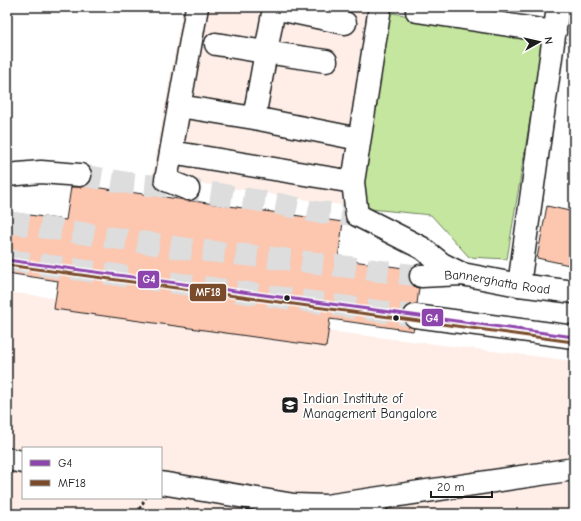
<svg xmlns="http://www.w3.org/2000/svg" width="581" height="521" viewBox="0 0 581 521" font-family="'Comic Neue',sans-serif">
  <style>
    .built { fill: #feeee7; fill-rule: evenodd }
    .green { fill: #c4e69f; stroke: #70815e }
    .building { fill: #fcc6af; stroke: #1c1c1c }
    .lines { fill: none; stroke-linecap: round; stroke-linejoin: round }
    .minor-tunnel { stroke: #ddd; stroke-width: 22; stroke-dasharray: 22 11; stroke-linecap: butt }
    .major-tunnel { stroke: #ddd; stroke-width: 22; stroke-dasharray: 22 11; stroke-linecap: butt }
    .minor-casing { stroke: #1c1c1c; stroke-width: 25 }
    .major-casing { stroke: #1c1c1c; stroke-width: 25 }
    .path { stroke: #1c1c1c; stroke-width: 2.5; stroke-dasharray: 3 3; stroke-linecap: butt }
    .minor { stroke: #fff; stroke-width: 22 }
    .major { stroke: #fff; stroke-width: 22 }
    .bus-1-casing { stroke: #fff; stroke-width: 6 }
    .bus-2-casing { stroke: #fff; stroke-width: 6 }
    .bus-1 { stroke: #8e44ad; stroke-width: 3 }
    .bus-2 { stroke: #7a4b2a; stroke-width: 3 }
    .bus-dot { fill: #1c1c1c; stroke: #fff; stroke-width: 1.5 }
    .labels { text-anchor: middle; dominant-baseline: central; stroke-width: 3.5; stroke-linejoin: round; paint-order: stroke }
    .street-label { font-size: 13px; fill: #1c1c1c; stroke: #fff }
    .poi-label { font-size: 13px; fill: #1c1c1c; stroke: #fff; text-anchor: start }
    .line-badge { stroke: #fff; stroke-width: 1.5 }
    .badge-label { font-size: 11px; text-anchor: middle; font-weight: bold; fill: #fff }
  </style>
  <rect width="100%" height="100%" fill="#fff"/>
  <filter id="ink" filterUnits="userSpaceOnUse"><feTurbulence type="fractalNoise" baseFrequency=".025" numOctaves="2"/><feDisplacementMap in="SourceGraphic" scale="8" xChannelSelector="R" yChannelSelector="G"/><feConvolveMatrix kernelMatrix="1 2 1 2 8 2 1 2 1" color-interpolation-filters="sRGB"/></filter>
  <g filter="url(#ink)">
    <!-- built -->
    <path class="built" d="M183,7H389L360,208L152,176Z
      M7,292L574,361V514H7ZM23,448H161V498H23Z"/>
    <!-- green -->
    <path class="green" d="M388,12L543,41L507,259L469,257L431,215L360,208Z"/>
    <!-- building -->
    <path class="building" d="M86,186L343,222L338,259L411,269L409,276L410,282L415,287L419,288L417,304L410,305L405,309L403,315L404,321L408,326L414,328L413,331L330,319L326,347L54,309L58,281L7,273V212L66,220L71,187H79Z
      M547,206L574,212V266L537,258Z"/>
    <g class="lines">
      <!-- minor-tunnel -->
      <path class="minor-tunnel" d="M80,175L128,183L188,189L279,204L315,212L357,215"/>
      <!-- major-tunnel -->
      <path class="major-tunnel" d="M7,222L188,249L292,260L421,276
        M7,260L415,316"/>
      <!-- minor casing -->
      <g class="minor-casing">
        <path id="minor" d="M380,7L353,182L357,215L422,248L442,264L462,274
          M417,11L555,32
          M216,44L265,52L326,61
          M179,106L254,118L359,139
          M254,118L274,8L345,23
          M171,152L353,182
          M7,175L41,172L80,175
          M188,189L166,180L197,7
          M519,285L558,7
          M7,459L23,462
          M161,483L294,505L326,506L376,514
          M324,514L326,506L574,469"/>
      </g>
      <!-- major casing -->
      <g class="major-casing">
        <g id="major">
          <path id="s1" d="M421,276L462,274L519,285L574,292"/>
          <path d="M415,316L574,337"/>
        </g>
      </g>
      <!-- path -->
      <path class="path" d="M136,514L146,498"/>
      <!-- minor -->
      <use href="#minor" class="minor"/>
      <!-- major -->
      <use href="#major" class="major"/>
      <!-- bus-1 casing -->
      <g class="bus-1-casing">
        <path id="bus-1" d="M7,260L574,337"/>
      </g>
      <!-- bus-2 casing -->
      <g class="bus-2-casing">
        <path id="bus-2" d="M7,265L573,342"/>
      </g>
      <!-- bus-1 -->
      <use href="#bus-1" class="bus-1"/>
      <!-- bus-2 -->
      <use href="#bus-2" class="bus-2"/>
    </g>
  </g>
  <!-- icons -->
  <defs>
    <g id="university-square" transform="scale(0.9)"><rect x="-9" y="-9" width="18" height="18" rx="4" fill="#1c1c1c" stroke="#fff"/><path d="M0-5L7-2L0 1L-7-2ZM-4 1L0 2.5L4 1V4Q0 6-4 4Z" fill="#fff"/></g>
  </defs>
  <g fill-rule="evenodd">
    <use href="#university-square" x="290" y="405"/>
  </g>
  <!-- markers -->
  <g class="bus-dot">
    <circle cx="287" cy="298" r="3.5"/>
    <circle cx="396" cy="318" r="3.5"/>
  </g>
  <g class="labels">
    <!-- street labels -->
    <g class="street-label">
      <text stroke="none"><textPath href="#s1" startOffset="77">Bannerghatta Road</textPath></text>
    </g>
    <!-- poi labels -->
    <g class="poi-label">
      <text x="303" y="398">Indian Institute of<tspan x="303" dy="15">Management Bangalore</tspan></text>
    </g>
  </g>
  <g class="line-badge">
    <rect x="137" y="270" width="23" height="19" rx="4" fill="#8e44ad"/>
    <rect x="189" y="283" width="38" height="19" rx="4" fill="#7a4b2a"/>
    <rect x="421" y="308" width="23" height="19" rx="4" fill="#8e44ad"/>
  </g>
  <g class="badge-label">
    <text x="149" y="283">G4</text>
    <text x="208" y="296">MF18</text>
    <text x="432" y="322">G4</text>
  </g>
  <!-- margin -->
  <rect width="581" height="521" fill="none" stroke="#fff" stroke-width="24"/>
  <rect x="12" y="12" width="557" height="497" fill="none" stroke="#1c1c1c" stroke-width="1.5" filter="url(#ink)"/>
  <!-- legend -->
  <rect x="22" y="447" width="140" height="52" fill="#ffffff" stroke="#a4a4a4"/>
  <rect x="30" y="460" width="20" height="6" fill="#8e44ad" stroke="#a4a4a4"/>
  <text x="58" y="467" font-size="12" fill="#1c1c1c">G4</text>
  <rect x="30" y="480" width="20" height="6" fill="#7a4b2a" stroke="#a4a4a4"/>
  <text x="58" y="487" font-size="12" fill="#1c1c1c">MF18</text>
  <!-- north arrow -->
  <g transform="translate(539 42) rotate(82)" stroke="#ffffff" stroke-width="3" paint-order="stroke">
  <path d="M0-3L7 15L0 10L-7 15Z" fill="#1c1c1c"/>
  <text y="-6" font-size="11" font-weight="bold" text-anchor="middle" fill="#1c1c1c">N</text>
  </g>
  <!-- scale -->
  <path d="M431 491v6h61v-6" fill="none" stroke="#1c1c1c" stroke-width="2"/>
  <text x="437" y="491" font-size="12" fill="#1c1c1c" stroke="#ffffff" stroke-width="3" paint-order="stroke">20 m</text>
</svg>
